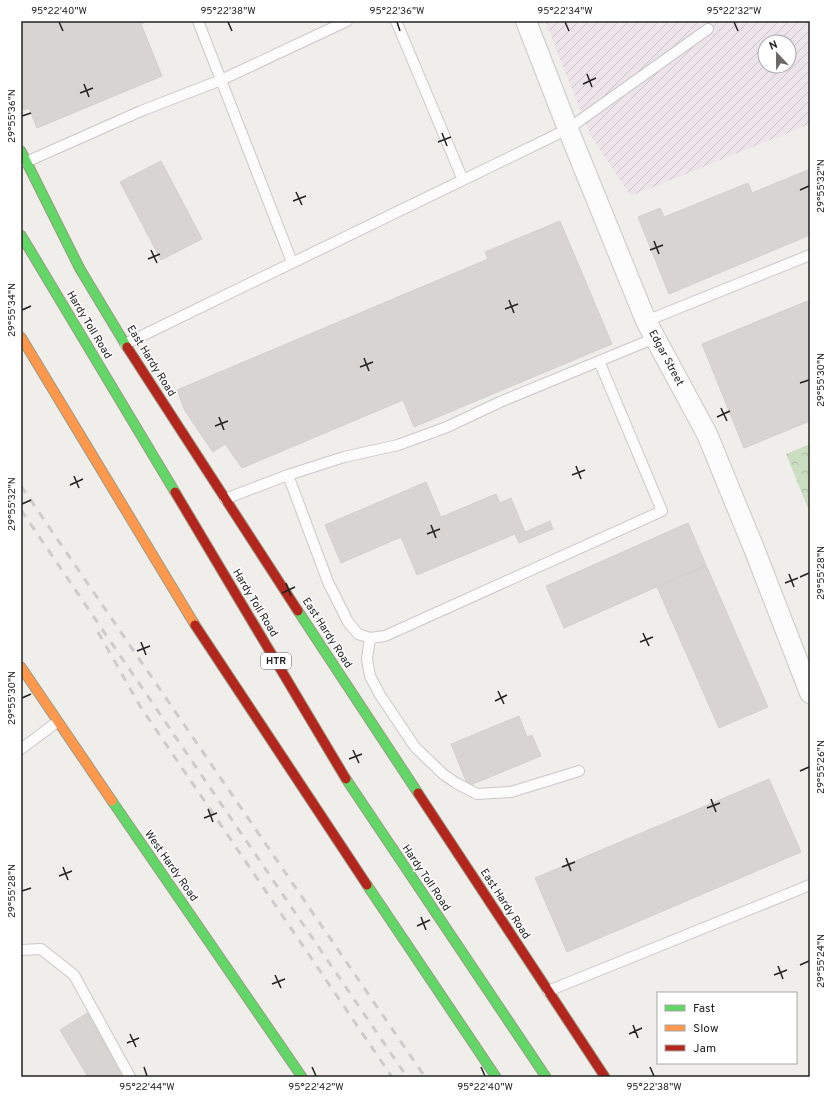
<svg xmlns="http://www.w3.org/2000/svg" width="831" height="1098" viewBox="0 0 831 1098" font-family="Overpass,sans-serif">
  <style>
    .industrial { fill: url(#industrial-furrows); fill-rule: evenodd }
    .forest { fill: url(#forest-crowns) }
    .building { fill: #d7d4d2; stroke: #d3d0cc }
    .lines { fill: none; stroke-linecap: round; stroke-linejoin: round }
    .lane-casing { stroke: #c9c8c7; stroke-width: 12 }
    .street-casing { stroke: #c9c8c7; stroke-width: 22 }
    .fast-casing { stroke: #999a82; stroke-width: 11 }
    .slow-casing { stroke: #999a82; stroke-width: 11 }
    .jam-casing { stroke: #999a82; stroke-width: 11 }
    .lane { stroke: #fdfcfc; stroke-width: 10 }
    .street { stroke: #fdfcfc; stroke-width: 20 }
    .fast { stroke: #63d668; stroke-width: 9 }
    .slow { stroke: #ff974d; stroke-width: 9 }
    .jam { stroke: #b3261e; stroke-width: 9 }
    .rail { stroke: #ccc; stroke-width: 3; stroke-dasharray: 8 8; stroke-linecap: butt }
    .ticks { fill: none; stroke: #222; stroke-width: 1.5 }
    .labels { text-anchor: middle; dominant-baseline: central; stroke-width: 3; stroke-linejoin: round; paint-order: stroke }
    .shield { fill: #fff; stroke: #646464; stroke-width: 1 }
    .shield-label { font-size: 10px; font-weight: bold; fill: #222 }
    .street-label { font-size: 11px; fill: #222; stroke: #fff }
    .neatline { fill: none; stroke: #222; stroke-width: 1.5 }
    .ticks-label { font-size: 10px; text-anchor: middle; fill: #222 }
  </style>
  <defs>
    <pattern id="industrial-furrows" width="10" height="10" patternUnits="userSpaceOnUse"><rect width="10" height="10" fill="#ede4e9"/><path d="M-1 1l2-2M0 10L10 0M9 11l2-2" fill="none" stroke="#cbc3c8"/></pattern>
    <pattern id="forest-crowns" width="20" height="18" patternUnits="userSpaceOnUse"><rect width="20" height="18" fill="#cbdec1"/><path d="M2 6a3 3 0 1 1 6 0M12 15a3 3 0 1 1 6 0" fill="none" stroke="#aebea6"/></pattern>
  </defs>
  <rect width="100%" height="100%" fill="#f0eeeb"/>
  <!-- industrial -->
  <path class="industrial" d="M545,21H810V124L631,196L590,134ZM765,42H789V66H765Z"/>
  <!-- forest -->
  <path class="forest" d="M810,444V513L786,454Z"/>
  <!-- building -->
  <path class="building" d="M21,21H147L141,24L162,76L37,128L29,108L24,110L21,105Z
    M161,161L202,239L161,260L120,182Z
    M810,169V235L669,294L638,217L660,208L664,217L748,183L752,193Z
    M560,221L612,344L414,427L403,400L242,468L225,444L213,452L185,411L177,390L488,259L485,252Z
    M810,300V421L744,448L702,344Z
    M426,482L441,517L496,494L500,503L511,498L525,532L550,521L553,529L519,543L515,534L417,575L401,537L341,563L325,525Z
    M688,523L706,565L564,628L546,586Z
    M706,565L768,707L719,728L657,587Z
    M519,716L527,737L532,735L541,756L468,786L451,744Z
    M769,779L801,852L567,952L535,878Z
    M89,1012L127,1075L123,1077H88L60,1030Z"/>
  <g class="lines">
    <!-- lane casing -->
    <g class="lane-casing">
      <path id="lane" d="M198,21L292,262
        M396,21L463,180
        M26,162L141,111L221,80L347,21
        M646,321L810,255
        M125,344L568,129L708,29
        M288,475L328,582L348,622L358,634L370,638L385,636L662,511L599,361
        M225,499L288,475L344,457L398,445L447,427L500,402L655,338
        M370,638L367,659L370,676L380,695L415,747L443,774L456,783L477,794L511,792L579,771
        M21,749L57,722
        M21,950L41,949L74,975L130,1077
        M548,991L810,885"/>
    </g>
    <!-- street casing -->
    <g class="street-casing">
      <path id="street" d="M526,21L568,129L646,321L707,434L755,551L810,693"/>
    </g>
    <!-- fast casing -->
    <g class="fast-casing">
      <path id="fast" d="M21,151L80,269L127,347
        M21,235L175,492
        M298,611L418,793
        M346,779L546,1077
        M112,801L302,1077
        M367,885L496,1077"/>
    </g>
    <!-- slow casing -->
    <g class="slow-casing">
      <path id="slow" d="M21,337L195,625
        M21,667L112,801"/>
    </g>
    <!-- jam casing -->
    <g class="jam-casing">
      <path id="jam" d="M127,347L298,611
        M175,492L346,779
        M195,625L367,885
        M418,793L605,1077"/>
    </g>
    <!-- lane -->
    <use href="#lane" class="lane"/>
    <!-- street -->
    <use href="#street" class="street"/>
    <!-- fast -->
    <use href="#fast" class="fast"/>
    <!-- slow -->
    <use href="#slow" class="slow"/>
    <!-- jam -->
    <use href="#jam" class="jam"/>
    <!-- rail -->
    <path class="rail" d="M21,486L425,1077
      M21,510L407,1077
      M98,632L140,706L392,1077"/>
  </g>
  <!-- ticks -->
  <path class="ticks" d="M59,22L63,31M228,22L232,31M397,22L400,31M565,22L569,31M734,22L738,31M587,74L592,87M84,84L89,97M583,84L596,78M80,93L93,88M22,116L31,113M442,133L447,146M438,142L451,137M800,190L809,186M296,192L302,205M293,201L306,196M654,241L659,254M151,250L157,263M650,250L663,245M148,259L160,254M509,300L514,313M505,309L518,304M22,310L31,306M364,358L369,371M360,367L373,362M800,383L809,380M721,408L727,421M219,417L224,430M717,417L730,411M215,426L228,421M576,466L581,479M572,475L585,470M74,476L79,488M70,485L83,479M22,504L31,500M431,525L436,538M427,534L440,529M789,574L794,587M800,577L809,573M286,583L291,596M785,583L798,578M282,593L295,587M643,633L649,646M141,642L146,655M640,642L653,637M137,651L150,646M498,691L504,704M22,698L31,694M495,701L507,695M353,750L359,763M349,759L362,754M800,771L809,767M711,799L716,812M707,808L720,803M208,809L213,822M204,818L217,813M566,858L571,871M63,867L68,880M562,867L575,862M59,876L72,871M22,891L31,888M421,917L426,930M417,926L430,920M800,965L809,961M778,966L783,979M275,975L281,988M774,975L787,970M272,984L285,979M633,1025L638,1038M130,1034L136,1047M629,1034L642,1028M127,1043L139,1038M144,1067L147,1076M312,1067L316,1076M481,1067L485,1076M650,1067L654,1076"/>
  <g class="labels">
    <!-- shield labels -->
    <rect class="shield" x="261" y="653" width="30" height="16" rx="3"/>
    <g class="shield-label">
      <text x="276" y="661">HTR</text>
    </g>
    <!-- street labels -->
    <g class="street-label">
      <text transform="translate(89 325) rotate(59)">Hardy Toll Road</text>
      <text transform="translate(666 358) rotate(62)">Edgar Street</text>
      <text transform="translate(151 361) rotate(58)">East Hardy Road</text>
      <text transform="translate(255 603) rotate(59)">Hardy Toll Road</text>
      <text transform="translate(327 633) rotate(57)">East Hardy Road</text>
      <text transform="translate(171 866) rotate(55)">West Hardy Road</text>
      <text transform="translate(426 878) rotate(56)">Hardy Toll Road</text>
      <text transform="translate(505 904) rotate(57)">East Hardy Road</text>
    </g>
  </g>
  <!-- border -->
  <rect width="831" height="1098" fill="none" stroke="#ffffff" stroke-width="44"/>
  <!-- legend -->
  <rect x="657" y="992" width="140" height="72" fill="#ffffff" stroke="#a7a7a7"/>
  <rect x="665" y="1005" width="20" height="6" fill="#63d668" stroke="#a7a7a7"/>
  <text x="693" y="1012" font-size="12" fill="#222222">Fast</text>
  <rect x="665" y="1025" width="20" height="6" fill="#ff974d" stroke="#a7a7a7"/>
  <text x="693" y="1032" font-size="12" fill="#222222">Slow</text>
  <rect x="665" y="1045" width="20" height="6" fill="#b3261e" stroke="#a7a7a7"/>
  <text x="693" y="1052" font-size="12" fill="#222222">Jam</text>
  <!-- north arrow -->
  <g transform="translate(777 54) rotate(338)"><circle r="19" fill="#ffffff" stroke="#a7a7a7"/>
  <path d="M0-3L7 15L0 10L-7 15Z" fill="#6a6968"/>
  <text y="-6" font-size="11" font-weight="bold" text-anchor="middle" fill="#222222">N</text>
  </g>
  <rect x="22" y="22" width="787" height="1054" class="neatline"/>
  <g class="ticks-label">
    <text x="59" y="14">95°22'40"W</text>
    <text x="228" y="14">95°22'38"W</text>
    <text x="397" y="14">95°22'36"W</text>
    <text x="565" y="14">95°22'34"W</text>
    <text x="734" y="14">95°22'32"W</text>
    <text transform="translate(11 116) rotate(-90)" y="4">29°55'36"N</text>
    <text transform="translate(820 186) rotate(-90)" y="4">29°55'32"N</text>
    <text transform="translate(11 310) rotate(-90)" y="4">29°55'34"N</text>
    <text transform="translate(820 380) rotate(-90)" y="4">29°55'30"N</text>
    <text transform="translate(11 504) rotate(-90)" y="4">29°55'32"N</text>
    <text transform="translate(820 573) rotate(-90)" y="4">29°55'28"N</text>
    <text transform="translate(11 698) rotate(-90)" y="4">29°55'30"N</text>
    <text transform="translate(820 767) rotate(-90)" y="4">29°55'26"N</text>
    <text transform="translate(11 891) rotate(-90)" y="4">29°55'28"N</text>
    <text transform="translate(820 961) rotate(-90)" y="4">29°55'24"N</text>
    <text x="147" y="1090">95°22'44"W</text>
    <text x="316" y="1090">95°22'42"W</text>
    <text x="485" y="1090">95°22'40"W</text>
    <text x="654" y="1090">95°22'38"W</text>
  </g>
</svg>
